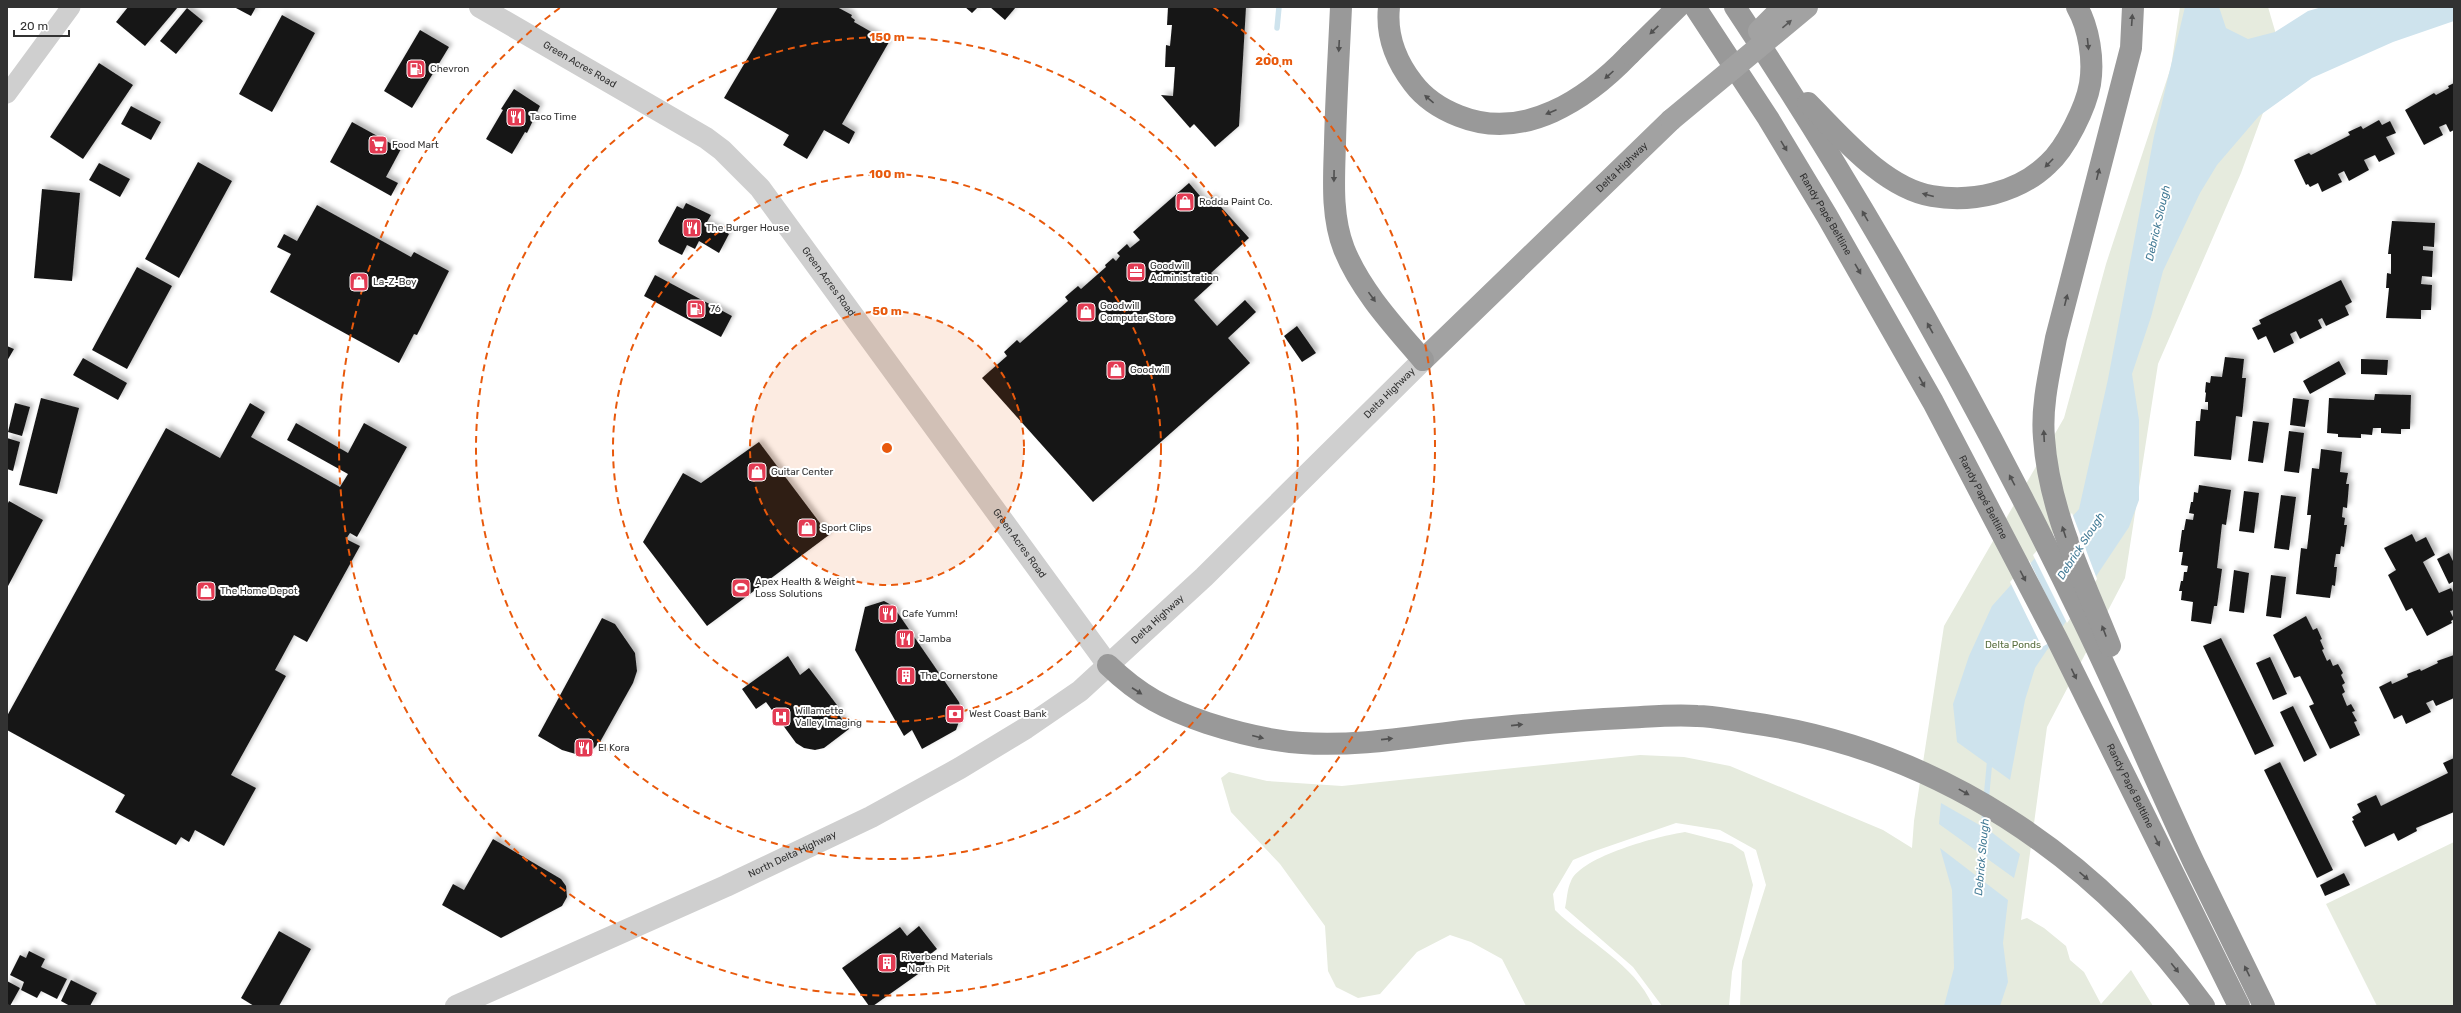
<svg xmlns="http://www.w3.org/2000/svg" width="2461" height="1013" viewBox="0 0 2461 1013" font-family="Rubik,sans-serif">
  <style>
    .green { fill: #e6ebde }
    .water { fill: #cee3ed }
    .pier { fill: #fff }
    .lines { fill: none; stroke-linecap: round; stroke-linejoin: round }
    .stream { stroke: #cee3ed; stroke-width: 5.5 }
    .building { fill: #191919; filter: url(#shadow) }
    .minor { stroke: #cfcfcf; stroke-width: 19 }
    .tertiary { stroke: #cfcfcf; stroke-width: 22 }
    .trunk { stroke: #a2a2a2; stroke-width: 22 }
    .motorway { stroke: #999; stroke-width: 22 }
    .trunk-bridge { stroke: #a2a2a2; stroke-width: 22 }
    .motorway-bridge { stroke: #999; stroke-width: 22 }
    .oneway { fill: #515151 }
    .oneway2 { fill: #595959 }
    .ring { fill: none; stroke: #e8590c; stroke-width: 2; stroke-dasharray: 7 5 }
    .labels { text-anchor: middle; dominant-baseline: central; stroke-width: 4; stroke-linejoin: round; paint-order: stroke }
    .street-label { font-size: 10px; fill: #323232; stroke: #fff }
    .poi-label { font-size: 10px; fill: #323232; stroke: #fff; text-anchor: start }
    .park-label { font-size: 10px; fill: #586e3f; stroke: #fff }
    .water-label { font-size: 11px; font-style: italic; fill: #407994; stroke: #fff }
    .centre { fill: #e8590c; stroke: #fff; stroke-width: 2 }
    .ring-label { font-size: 12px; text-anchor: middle; font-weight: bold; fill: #e8590c; stroke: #fff; stroke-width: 4; stroke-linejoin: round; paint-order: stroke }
  </style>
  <defs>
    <filter id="shadow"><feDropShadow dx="3.5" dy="-3.5" stdDeviation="2" flood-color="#0004"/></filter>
  </defs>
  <rect width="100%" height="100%" fill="#fff"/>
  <!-- green -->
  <path class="green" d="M2180,7H2268L2283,58L2241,173L2158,364L2125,578L2047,727L2021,920L2027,918L2044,928L2066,946L2070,960L2084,972L2101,1004L2131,970L2153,1006H1740L1742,961L1766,885L1756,850L1720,830L1676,823L1595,851L1573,860L1553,894L1555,910C1587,942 1634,963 1653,1006H1526L1502,959L1471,942L1450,935L1417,952L1380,994L1358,998L1336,987L1328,971L1325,926L1280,864L1231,812L1221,778L1229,772L1267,781L1342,786L1640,755L1684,757L1730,766L1883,830L1912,848L1914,821L1944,626L2064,418L2106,264L2171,67Z
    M1685,832L1732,844L1744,852L1753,885L1732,972L1729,1006H1662L1633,967L1565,908C1567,900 1567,889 1571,881C1582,856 1659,836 1685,832Z
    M2454,842V1006H2377L2326,904Z"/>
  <!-- water -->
  <path class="water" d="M2185,7H2219L2226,28L2248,39L2275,32L2308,11L2322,7H2454V21L2393,42L2312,78L2259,116L2217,165L2200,193L2163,271L2151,317L2132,374L2139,420V500L2129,527L2035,668L2025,700L2010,780L1957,742L1953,704L1969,656L1992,606L2079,509L2108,379L2154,136Z
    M1941,803L1990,831L2020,854L2014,878L1939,824Z
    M1940,848L2008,900L2003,943L2008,982L2000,1006H1944L1954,968L1952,890Z"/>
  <!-- pier -->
  <path class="pier" d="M2072,513L2097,579L2067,623L2033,555Z
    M2029,560L2063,630L2056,639L2042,647L2010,582Z"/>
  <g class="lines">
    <!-- stream -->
    <path class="stream" d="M1277,28L1279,7
      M1986,801L1990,758
      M1983,833L1985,812
      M1978,885L1981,848"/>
  </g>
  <!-- building -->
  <path class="building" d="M128,7H178L145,46L116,22Z
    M234,7H256L251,16Z
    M778,7H837L852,15L851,17L855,20L854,22L889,42L842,124L855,132L849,144L824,130L807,159L783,145L789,135L724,98Z
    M965,7H978L972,13Z
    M990,7H1016L1005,20Z
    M1168,7H1246L1239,126L1215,147L1194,124L1190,128L1161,95L1173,96L1175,67H1165L1166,45L1170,46L1172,25H1167Z
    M187,8L203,21L176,54L160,41Z
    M282,15L315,33L272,112L239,94Z
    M420,30L449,47L412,108L384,91Z
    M99,63L133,85L83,159L50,137Z
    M2454,83V130L2450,132L2446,124L2439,127L2443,135L2424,145L2405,110L2434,93L2436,95L2449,88L2448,86Z
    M514,89L540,106L527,133L525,132L512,154L486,139L503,110L501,109Z
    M131,106L161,122L151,140L121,124Z
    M2379,120L2382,125L2390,121L2396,133L2386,137L2395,154L2379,162L2375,155L2364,160L2369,170L2349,181L2344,171L2338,174L2342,182L2322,192L2318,183L2310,187L2308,184L2306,185L2294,160L2309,153L2311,155L2350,135L2348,132L2361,126L2363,129Z
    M352,122L401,149L386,177L398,183L391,196L330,162Z
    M198,162L232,181L179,278L145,259Z
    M99,163L130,179L120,197L89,180Z
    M1189,183L1206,203L1212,197L1249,238L1211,273L1217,279L1194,300L1217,326L1245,300L1256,312L1228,338L1250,363L1093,502L982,378L1007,356L1004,352L1017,340L1020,343L1068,301L1065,297L1078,286L1081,289L1106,267L1105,265L1113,258L1116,261L1120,256L1117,253L1127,244L1130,248L1140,240L1133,232Z
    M42,189L80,193L72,281L34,278Z
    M686,203L711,215L707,222L729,234L719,253L699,241L695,249L687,245L682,255L660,244L658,241L677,206L683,209Z
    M317,205L411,257L414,252L449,271L417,335L414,334L399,363L270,292L291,254L277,247L284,234L297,241Z
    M2392,221L2435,223L2434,247L2423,246V250L2433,251L2432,277L2422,276L2421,284L2432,285L2431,310H2421V319L2386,318L2389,288H2386L2387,273L2391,274V254H2388Z
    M137,267L172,286L127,369L92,350Z
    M655,275L732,316L721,337L644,296Z
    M2341,280L2352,302L2345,306L2349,315L2326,326L2322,318L2318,320L2322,328L2300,339L2296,331L2290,334L2294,343L2274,353L2266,336L2258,340L2252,328L2261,324L2259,320Z
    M1297,326L1316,353L1302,362L1284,336Z
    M7,346L14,349L7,361Z
    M2225,357L2244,359L2242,378H2246L2242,417L2236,416L2231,460L2194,456L2196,421H2200L2201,409L2208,410V402H2205L2206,393L2205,392L2206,382L2210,383L2211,376L2222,377Z
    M83,358L127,383L118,400L73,375Z
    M2361,359L2388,360L2387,375L2361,374Z
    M2339,361L2346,374L2310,394L2303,381Z
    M2375,394L2411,395L2410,429H2401V434L2381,433V428H2373L2372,435L2361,434V438L2338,437V434L2327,433L2329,398L2374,400Z
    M41,398L79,408L57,494L19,485Z
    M2293,398L2309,400L2305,427L2290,425Z
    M15,403L30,407L22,436L8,432Z
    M250,403L265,412L251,437L340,487L348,474L287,440L296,423L348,453L364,423L407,447L357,537L350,533L346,539L360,546L307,642L294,635L275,670L286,676L231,775L256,788L224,846L195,830L189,842L181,837L176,845L115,812L125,795L7,730V716L166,428L220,458Z
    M2253,421L2269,423L2263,463L2248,461Z
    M2289,431L2304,433L2299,473L2284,471Z
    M7,438L20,442L13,471L7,469Z
    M759,442L829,535L707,626L643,542L683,473L701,483Z
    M2321,449L2342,452L2340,472L2348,473L2346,484H2349L2347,508L2343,507L2342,517L2345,518L2344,525H2347L2344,547L2341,546L2340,554H2336L2334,567H2337L2335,586L2332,585L2330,598L2296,594L2301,548L2307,549L2311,515H2307L2312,468L2319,469Z
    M2199,485L2231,490L2226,525L2222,524L2217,568L2222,569L2217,606H2214L2211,624L2191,621L2193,602L2181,600L2182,591H2179L2181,581H2183L2184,572H2187L2188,566L2181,565L2183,552H2179L2182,530H2184L2186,519L2193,520L2194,514L2189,513L2191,502H2193L2194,492L2198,493Z
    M2244,491L2259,493L2254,533L2239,531Z
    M2281,495L2296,497L2289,550L2274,548Z
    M9,501L43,520L7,588V505Z
    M2412,534L2416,542L2426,537L2435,555L2423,562L2439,593L2451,588L2454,594V610L2450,611L2454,619L2451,621L2452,623L2427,636L2412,608L2406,611L2388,575L2396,570L2384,548Z
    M2449,553L2454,563V581L2449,584L2437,559Z
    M2234,570L2249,573L2244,613L2229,611Z
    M2271,575L2286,577L2281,618L2266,616Z
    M884,601L893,606L959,702L962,713L956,730L922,749L912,730L904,736L855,650L865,607Z
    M2306,616L2313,630L2317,628L2322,639L2320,640L2324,649L2322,650L2327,661L2330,659L2333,666L2338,664L2343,673L2341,675L2345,683L2342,685L2345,692L2342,694L2347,706L2351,704L2355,711L2352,712L2357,721L2354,722L2360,735L2330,749L2309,706L2314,704L2300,676L2294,678L2273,635Z
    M602,618L615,624L635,653L637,671L633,683L600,742L590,752L579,755L562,750L538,736Z
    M2221,638L2274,746L2255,755L2203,646Z
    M2454,655V698L2436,706L2433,700L2426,703L2431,712L2406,724L2402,715L2394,719L2379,687L2391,681L2392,684L2408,677L2407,674L2420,669L2421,671L2438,663L2437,661Z
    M788,656L800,675L809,668L840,709L836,711L849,729L824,748L815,750L804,748L796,743L766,702L756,709L742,689Z
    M2270,657L2287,694L2273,700L2256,663Z
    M2293,706L2317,755L2304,762L2280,712Z
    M2454,758V812L2416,828L2417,831L2398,841L2394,833L2365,847L2352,821L2354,820L2352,817L2361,812L2357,804L2376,795L2381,806L2448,773L2443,763Z
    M2280,762L2333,870L2317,878L2264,770Z
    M493,839L561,879L566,886L567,897L562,906L501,938L442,905L453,884L464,890Z
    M2344,873L2350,885L2325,896L2320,885Z
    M919,926L937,949L923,960L928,967L873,1006H869L842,968L900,927L907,936Z
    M279,931L311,949L279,1006H254L241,998Z
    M29,951L45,959L41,967L67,979L57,999L41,991L37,998L21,990L24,982L10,975L20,955L26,958Z
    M71,980L97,993L90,1006H70L61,1001Z
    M7,981L20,988L10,1006L7,1004Z"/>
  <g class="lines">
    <!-- minor -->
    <path class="minor" d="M7,94L71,7"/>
    <!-- tertiary -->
    <g class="tertiary">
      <path id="s1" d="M480,7L706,138L722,150L760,188L1108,665"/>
      <path id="s2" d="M456,1006L726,886L871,817L960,768L1026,728L1080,691L1204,577L1423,360"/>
    </g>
    <!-- trunk -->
    <path class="trunk" id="s3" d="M1423,360L1671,120"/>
    <!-- motorway -->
    <g class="motorway">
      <path d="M1341,7C1339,52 1336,98 1335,143C1334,178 1331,216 1344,249C1361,291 1394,326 1423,360"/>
      <path d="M1389,7C1386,35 1396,61 1413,83C1425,99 1441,109 1459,116C1524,142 1587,99 1630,54"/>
      <path id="s4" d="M1695,7L1768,118L1827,216L1933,402L2057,639L2239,1006"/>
      <path d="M1735,7C1865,202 1981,409 2083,620C2122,700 2156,782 2194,863C2217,911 2241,958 2264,1006"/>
      <path d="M1808,103C1841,136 1884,188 1932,196C1972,203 2018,193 2048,164C2066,148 2086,107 2090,84C2094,60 2089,28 2077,7"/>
      <path d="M2110,646C2083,578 2049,512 2044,438C2041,405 2050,370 2056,338L2131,48L2133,7"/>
      <path d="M1108,665C1140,696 1166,709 1207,723C1238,733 1270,741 1302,743C1359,747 1416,736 1472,730C1523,725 1573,720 1624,718C1648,717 1673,714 1697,716C1715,716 1734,721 1752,723C1936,749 2096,856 2204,1006"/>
    </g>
    <!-- trunk-bridge -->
    <path class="trunk-bridge" d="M1759,31L1783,7
      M1671,120L1807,7"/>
    <!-- motorway-bridge -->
    <path class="motorway-bridge" d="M1630,54L1678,7"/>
  </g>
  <!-- one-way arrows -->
  <defs><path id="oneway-solid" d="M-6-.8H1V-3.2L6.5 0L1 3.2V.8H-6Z"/></defs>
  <g class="oneway">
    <use href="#oneway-solid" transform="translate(2132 20) rotate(-86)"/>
    <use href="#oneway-solid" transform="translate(1654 30) rotate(136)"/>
    <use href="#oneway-solid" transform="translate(2088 44) rotate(84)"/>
    <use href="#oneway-solid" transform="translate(1339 46) rotate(93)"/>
    <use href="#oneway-solid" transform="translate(1609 75) rotate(138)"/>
    <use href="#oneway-solid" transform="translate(1429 99) rotate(-140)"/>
    <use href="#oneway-solid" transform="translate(1551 112) rotate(157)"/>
    <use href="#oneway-solid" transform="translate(1784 146) rotate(59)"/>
    <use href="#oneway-solid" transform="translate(2049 163) rotate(134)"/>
    <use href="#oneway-solid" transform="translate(2098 174) rotate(-76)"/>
    <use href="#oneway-solid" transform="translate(1334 176) rotate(91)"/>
    <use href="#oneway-solid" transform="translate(1928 195) rotate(-165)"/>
    <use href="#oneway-solid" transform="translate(1865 216) rotate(-120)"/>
    <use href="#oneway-solid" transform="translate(1858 269) rotate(60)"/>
    <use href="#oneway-solid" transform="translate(1372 297) rotate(54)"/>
    <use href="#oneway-solid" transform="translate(2066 300) rotate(-76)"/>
    <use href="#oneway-solid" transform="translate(1930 328) rotate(-119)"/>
    <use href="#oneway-solid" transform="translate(1922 382) rotate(61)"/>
    <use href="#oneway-solid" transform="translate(2044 436) rotate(-93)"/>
    <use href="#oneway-solid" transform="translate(2012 480) rotate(-118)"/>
    <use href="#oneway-solid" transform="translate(2064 532) rotate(-108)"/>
    <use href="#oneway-solid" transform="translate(2023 576) rotate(62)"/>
    <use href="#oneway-solid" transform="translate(2104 631) rotate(-111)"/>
    <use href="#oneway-solid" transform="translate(2074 674) rotate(64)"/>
    <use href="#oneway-solid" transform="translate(1137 691) rotate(33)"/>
    <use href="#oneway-solid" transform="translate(1517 725) rotate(-6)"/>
    <use href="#oneway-solid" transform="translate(1258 737) rotate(14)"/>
    <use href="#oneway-solid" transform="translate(1387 739) rotate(-6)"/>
    <use href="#oneway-solid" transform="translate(1964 792) rotate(29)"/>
    <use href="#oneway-solid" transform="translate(2157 841) rotate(64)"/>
    <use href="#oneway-solid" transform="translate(2084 876) rotate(41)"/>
    <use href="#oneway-solid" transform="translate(2175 968) rotate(51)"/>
    <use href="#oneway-solid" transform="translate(2247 971) rotate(-116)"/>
  </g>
  <use class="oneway2" href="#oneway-solid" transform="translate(1787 24) rotate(-40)"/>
  <!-- distance rings -->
  <circle cx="887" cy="448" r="137" fill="#e8590c" fill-opacity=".12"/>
  <g class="ring">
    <circle cx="887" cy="448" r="137"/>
    <circle cx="887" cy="448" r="274"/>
    <circle cx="887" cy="448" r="411"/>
    <path d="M1213 7A548 548 0 1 1 561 7"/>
  </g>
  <!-- icons -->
  <defs>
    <g id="fuel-square" transform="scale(1)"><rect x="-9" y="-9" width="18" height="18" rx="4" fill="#e33b53" stroke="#fff"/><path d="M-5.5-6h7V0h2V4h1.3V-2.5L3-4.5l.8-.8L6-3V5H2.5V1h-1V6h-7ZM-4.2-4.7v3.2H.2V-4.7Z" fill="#fff"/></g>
    <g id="restaurant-square" transform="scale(1)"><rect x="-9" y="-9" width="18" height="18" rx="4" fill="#e33b53" stroke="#fff"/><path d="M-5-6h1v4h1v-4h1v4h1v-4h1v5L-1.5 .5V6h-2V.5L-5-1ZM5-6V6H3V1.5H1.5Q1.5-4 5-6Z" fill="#fff"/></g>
    <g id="supermarket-square" transform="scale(1)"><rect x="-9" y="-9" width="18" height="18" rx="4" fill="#e33b53" stroke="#fff"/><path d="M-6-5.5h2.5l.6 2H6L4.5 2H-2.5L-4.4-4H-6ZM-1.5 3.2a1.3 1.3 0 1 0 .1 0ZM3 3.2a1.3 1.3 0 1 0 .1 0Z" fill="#fff"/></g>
    <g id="shop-square" transform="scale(1)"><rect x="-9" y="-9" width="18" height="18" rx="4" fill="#e33b53" stroke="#fff"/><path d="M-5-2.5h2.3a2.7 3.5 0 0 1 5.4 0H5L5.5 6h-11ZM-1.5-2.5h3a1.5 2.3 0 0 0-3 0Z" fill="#fff"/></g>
    <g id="office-square" transform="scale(1)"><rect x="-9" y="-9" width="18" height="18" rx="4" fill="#e33b53" stroke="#fff"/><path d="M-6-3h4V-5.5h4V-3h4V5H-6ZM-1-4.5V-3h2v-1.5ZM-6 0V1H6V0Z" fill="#fff"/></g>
    <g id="stadium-square" transform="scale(1)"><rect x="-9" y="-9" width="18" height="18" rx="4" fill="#e33b53" stroke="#fff"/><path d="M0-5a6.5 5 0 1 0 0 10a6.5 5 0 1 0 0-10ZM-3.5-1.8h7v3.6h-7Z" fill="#fff"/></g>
    <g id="building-square" transform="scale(1)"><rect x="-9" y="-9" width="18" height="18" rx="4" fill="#e33b53" stroke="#fff"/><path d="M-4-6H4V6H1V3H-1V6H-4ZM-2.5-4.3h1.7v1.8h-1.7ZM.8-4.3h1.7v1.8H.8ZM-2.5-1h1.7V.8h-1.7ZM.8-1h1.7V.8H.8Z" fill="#fff"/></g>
    <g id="bank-square" transform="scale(1)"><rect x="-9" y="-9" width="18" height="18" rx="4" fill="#e33b53" stroke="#fff"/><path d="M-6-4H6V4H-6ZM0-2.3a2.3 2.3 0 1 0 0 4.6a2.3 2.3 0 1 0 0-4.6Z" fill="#fff"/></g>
    <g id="hospital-square" transform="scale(1)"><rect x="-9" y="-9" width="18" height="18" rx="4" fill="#e33b53" stroke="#fff"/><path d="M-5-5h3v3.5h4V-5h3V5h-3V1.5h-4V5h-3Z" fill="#fff"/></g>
  </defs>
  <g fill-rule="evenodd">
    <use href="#fuel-square" x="416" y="69"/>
    <use href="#restaurant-square" x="516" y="117"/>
    <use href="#supermarket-square" x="378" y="145"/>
    <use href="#shop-square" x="1185" y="202"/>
    <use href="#restaurant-square" x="692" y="228"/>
    <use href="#office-square" x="1136" y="272"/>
    <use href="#shop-square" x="359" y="282"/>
    <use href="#fuel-square" x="696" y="309"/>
    <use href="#shop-square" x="1086" y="312"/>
    <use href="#shop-square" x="1116" y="370"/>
    <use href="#shop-square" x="757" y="472"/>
    <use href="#shop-square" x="807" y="528"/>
    <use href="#stadium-square" x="741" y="588"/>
    <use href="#shop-square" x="206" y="591"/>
    <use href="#restaurant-square" x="888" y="614"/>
    <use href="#restaurant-square" x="905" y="639"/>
    <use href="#building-square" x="906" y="676"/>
    <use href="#bank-square" x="955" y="714"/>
    <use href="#hospital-square" x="781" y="717"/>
    <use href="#restaurant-square" x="584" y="748"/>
    <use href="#building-square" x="887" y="963"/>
  </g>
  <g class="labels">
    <!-- street labels -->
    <g class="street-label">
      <text stroke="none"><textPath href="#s1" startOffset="115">Green Acres Road</textPath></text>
      <text stroke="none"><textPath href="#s3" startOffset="277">Delta Highway</textPath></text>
      <text stroke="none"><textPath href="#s4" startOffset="245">Randy Papé Beltline</textPath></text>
      <text stroke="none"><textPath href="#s1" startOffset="451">Green Acres Road</textPath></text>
      <text stroke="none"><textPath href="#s2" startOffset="1130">Delta Highway</textPath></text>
      <text stroke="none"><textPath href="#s4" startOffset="569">Randy Papé Beltline</textPath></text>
      <text stroke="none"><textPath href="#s1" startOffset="775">Green Acres Road</textPath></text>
      <text stroke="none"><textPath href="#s2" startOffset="806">Delta Highway</textPath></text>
      <text stroke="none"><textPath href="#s4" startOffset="893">Randy Papé Beltline</textPath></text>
      <text stroke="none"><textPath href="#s2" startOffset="369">North Delta Highway</textPath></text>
    </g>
    <!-- poi labels -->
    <g class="poi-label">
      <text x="430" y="69">Chevron</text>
      <text x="530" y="117">Taco Time</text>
      <text x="392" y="145">Food Mart</text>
      <text x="1199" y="202">Rodda Paint Co.</text>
      <text x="706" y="228">The Burger House</text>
      <text x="1150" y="266">Goodwill<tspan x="1150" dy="12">Administration</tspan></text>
      <text x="373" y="282">La-Z-Boy</text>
      <text x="1100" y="306">Goodwill<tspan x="1100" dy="12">Computer Store</tspan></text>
      <text x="710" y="309">76</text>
      <text x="1130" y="370">Goodwill</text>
      <text x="771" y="472">Guitar Center</text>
      <text x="821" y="528">Sport Clips</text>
      <text x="755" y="582">Apex Health &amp; Weight<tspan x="755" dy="12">Loss Solutions</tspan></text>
      <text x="220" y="591">The Home Depot</text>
      <text x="902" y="614">Cafe Yumm!</text>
      <text x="919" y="639">Jamba</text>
      <text x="920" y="676">The Cornerstone</text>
      <text x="795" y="711">Willamette<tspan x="795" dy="12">Valley Imaging</tspan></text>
      <text x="969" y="714">West Coast Bank</text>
      <text x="598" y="748">El Kora</text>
      <text x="901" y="957">Riverbend Materials<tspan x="901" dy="12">- North Pit</tspan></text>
    </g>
    <!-- park labels -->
    <g class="park-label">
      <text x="2013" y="645">Delta Ponds</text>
    </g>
    <!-- water labels -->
    <g class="water-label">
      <text transform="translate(2158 223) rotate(-77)">Debrick Slough</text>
      <text transform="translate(2081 546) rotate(-57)">Debrick Slough</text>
      <text transform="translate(1982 857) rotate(-85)">Debrick Slough</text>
    </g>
  </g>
  <circle cx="887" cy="448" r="6" class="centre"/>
  <g class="ring-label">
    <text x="887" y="41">150 m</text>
    <text x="1274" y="65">200 m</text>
    <text x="887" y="178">100 m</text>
    <text x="887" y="315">50 m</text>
  </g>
  <!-- border -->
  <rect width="2461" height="1013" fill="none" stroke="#323232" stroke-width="16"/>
  <!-- scale -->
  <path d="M14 30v6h55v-6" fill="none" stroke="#323232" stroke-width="2"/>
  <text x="20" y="30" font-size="12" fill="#323232" stroke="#ffffff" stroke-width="3" paint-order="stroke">20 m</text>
</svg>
